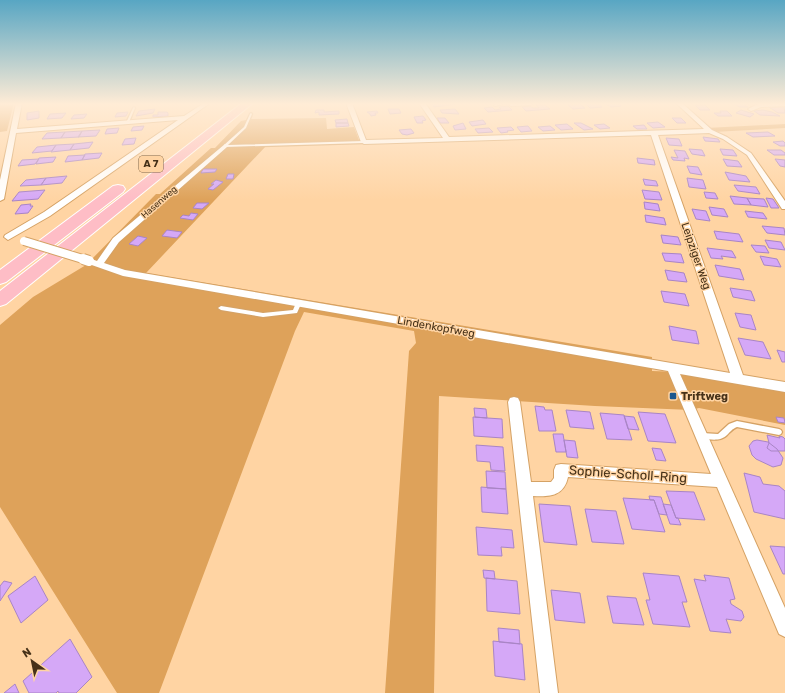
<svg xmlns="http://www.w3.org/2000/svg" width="785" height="693" viewBox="0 0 785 693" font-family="Rubik,sans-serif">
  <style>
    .green { fill: #dea25a }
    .building { fill: #d5a8f7; stroke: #a985c5 }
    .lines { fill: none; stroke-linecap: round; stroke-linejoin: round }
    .service-casing { stroke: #d5a265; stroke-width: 2.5 }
    .minor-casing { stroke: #d5a265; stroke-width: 2 }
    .motorway-casing { stroke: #fff; stroke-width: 2 }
    .service { fill: #fff; fill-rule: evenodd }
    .minor { fill: #fff; fill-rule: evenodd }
    .motorway { fill: #febdc6; fill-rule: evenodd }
    .minor-bridge-far1-casing { stroke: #d5a265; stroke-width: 10; stroke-linecap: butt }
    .minor-bridge-casing { stroke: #d5a265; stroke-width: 12; stroke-linecap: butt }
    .minor-bridge-far1 { stroke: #fff; stroke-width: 8 }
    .minor-bridge { stroke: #fff; stroke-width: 10 }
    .poi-dot { fill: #1c588f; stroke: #ffd4a3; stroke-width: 1.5 }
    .labels { text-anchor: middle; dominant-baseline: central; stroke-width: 3; stroke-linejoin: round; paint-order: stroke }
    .far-street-label { font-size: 9px; fill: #463118; stroke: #ffd4a3 }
    .shield { fill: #ffd4a3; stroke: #7e6242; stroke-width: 1 }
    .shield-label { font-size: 10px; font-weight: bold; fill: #463118 }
    .street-label { font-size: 11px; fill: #463118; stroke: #ffd4a3 }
    .poi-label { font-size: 11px; font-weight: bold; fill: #463118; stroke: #ffd4a3; text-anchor: start }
    .near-street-label { font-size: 13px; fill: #463118; stroke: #ffd4a3 }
  </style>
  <rect width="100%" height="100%" fill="#ffd4a3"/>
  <!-- green -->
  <path class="green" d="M0,103H14L7,131L0,132Z
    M326,118L327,129L354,127L360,143L266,146L146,273L652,357V371L680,372L785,391V425L699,408L691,410L595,406L439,396L434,693H385L409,351L416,343L414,331L304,312L295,331L159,693H117L0,507V325L33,297L86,265L156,194H160L211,148H215L241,121L251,119Z
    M785,124V128L713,132L706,128Z"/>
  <!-- building -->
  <path class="building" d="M432,103H454L455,104L434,107Z
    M585,103H597L602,107L590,108Z
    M616,103L621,106L611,107L606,104Z
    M732,103H747L750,104L744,105L748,107H740Z
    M580,104L585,108L573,109L568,105Z
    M536,105H545L550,109L526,111L522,107L530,106L533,108H539Z
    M695,105H705L710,110H700Z
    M508,106L512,110L488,112L484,108L492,107L495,110L501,109L499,107Z
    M769,107H784L785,113H778Z
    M155,109L153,113L136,116L139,111Z
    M388,109H399L401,113L390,114Z
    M455,109L459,114L442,113L440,110Z
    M316,110H324V112L339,111V114L319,115V112L315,113Z
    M741,110L754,114L750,117L736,113Z
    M763,110L772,112L780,116L760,115L754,111Z
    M39,111V118L27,120V113Z
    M377,111L378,113H375L376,115L371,116L370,114L367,112Z
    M720,111H727L732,116H718L714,113H721Z
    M128,112L126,116L115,117L117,113Z
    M158,112H167L168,113V116L153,117V115H158Z
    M66,113L62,118L47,119L50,114Z
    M87,114L84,118L71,119L74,115Z
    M423,116L426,120L422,121L423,123H417L414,117Z
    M437,118H445L449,123H440Z
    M672,118H681L686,123H677Z
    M347,119L348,123H336L335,120Z
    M483,120L486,124L472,126L469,122Z
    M658,122L665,127L653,128L647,123Z
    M336,123H348L349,126L336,127Z
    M463,123L466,129L455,130L453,126Z
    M574,123H581L593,129L584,130Z
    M567,124L573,129L561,130L555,125Z
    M604,124L610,128L600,129L594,125Z
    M644,125L647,129H637L633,126Z
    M144,126L142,130L131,131L133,127Z
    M528,126L532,131L521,132L517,127Z
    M550,126L555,130L543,131L538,127Z
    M511,127L514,130L507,131L508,132L501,133L497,128Z
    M119,128L117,133L105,134L107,129Z
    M489,128L493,132L478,133L475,129Z
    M411,129L414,133L407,135L402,134L399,130Z
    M100,130L96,136L78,137L82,131Z
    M82,131L79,137L61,138L65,132Z
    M65,132L61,138L42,139L47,133Z
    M768,132L775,136L753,137L746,133Z
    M703,137L718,139L720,142L705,141Z
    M136,138L134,144L122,145L125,139Z
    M666,138L679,139L682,146L669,145Z
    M783,141L785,143V146H780L773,142Z
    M93,142L89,148L70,150L74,144Z
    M74,144L70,150L51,152L56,145Z
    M56,145L52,151L32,153L37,147Z
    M689,149L702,150L705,156L692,154Z
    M720,149L733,150L737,156L723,155Z
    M674,150L685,151L689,159L684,158L685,161L673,160L671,157L678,158Z
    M767,150H781L785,153V155H774Z
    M102,153L99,158L82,160L85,154Z
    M85,155L82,160L65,162L68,156Z
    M56,157L53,162L36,164L39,158Z
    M637,158L654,160L655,165L638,163Z
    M39,159L35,164L18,166L22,160Z
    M723,159L738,161L742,167L727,166Z
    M775,159L785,160V167L780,166Z
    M687,166L698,167L702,175L690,173Z
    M203,169H217L215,172L201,173Z
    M725,172L746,176L750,182L729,180Z
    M228,174H234L233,179H226Z
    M67,176L62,183L41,185L46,178Z
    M46,178L41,185L20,186L26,180Z
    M687,178L703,180L706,189L689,187Z
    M643,179L656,181L658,186L645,185Z
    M216,180L223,182L213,190L208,189L214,184H211Z
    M734,185L756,187L760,194L738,191Z
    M45,190L38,199L12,201L19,192Z
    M642,190L659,192L662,200L645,199Z
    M704,192L715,193L718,199L706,198Z
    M730,196L747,198L751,205L734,204Z
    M747,198L764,199L768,207L751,205Z
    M766,198L773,199L779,208H771Z
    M644,202L658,204L660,211L645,209Z
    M197,203H209L202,209L193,208Z
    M31,204L30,206H33L28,213L15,214L21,205Z
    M709,207L724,209L728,217L712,215Z
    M692,209L706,211L710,221L696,219Z
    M745,211L763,213L767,219L748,217Z
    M191,213L198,214L193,220L180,218L183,215L189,216Z
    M645,215L664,218L666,225L646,222Z
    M762,226L784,228L785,235L767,233Z
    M167,230L182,232L177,238L162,236Z
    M714,231L739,234L743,242L717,239Z
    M661,235L678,237L681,245L663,243Z
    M138,236L147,238L138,246L129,244Z
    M765,240L781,242L785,250L769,248Z
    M751,245L765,246L769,253L756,252Z
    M707,248L732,251L736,258L721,256L723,259L711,258Z
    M662,253L681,254L684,263L665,261Z
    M760,256L777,259L781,267L764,265Z
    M715,265L740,269L744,280L719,276Z
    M665,270L684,273L687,282L668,280Z
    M730,288L751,291L755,301L733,297Z
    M661,291L685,294L689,306L664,302Z
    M735,313L751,315L756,330L740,327Z
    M669,326L696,331L699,344L672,340Z
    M738,338L763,342L771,359L745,355Z
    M777,350L785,352V362H782Z
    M535,406L544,407L545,410H552L556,431H539Z
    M474,408L486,409L487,418L475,417Z
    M566,410L590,412L594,429L570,427Z
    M638,412L665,414L676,443L648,441Z
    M600,413L624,415L632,440L607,439Z
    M624,416L634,417L639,430L628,429Z
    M473,417L502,419L503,438L474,436Z
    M776,417L784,418L785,423L778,422Z
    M553,434H563L566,452H556Z
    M767,435L780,438L779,436L783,437L785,439V451H771L767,448L769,443Z
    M564,440L575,441L578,458L567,457Z
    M757,440L768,442L777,449L783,458L781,465L773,467L756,459L752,455L749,446L753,441Z
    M476,445L503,447L505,471L491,470L490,462L477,461Z
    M652,448L661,449L666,461L656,460Z
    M486,471L505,472L506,489L487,488Z
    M744,473L760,477L763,484L779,486L785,491V519L754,512Z
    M481,487L506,489L508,514L482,512Z
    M666,491L694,492L705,520L676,518Z
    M649,496L661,497L667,515L659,514L654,500H650Z
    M623,498L654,500L665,532L632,529Z
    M539,504L570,506L577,545L544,542Z
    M663,504L671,505L676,518H678L681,525L670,524Z
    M585,509L616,511L624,544L592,542Z
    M476,527L512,530L514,548L501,547L502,556L478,555Z
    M770,546L785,547V574H783Z
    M483,570L494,571L495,579L484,578Z
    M643,573L679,576L687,602H682L690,627L653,624L646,600H650Z
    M704,575L729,578L735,599L730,600L731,604L742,611L744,617L741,621L726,619L731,633L710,631L694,579L706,581Z
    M35,576L48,600L21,623L8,596Z
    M486,578L517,581L520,614L487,611Z
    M4,581L12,583L0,601V586Z
    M551,590L580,593L585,623L555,620Z
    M607,596L636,598L644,625L613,623Z
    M498,628L519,630L520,644L499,642Z
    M70,639L92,677L76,693H59L58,691L56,693H29L23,681Z
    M493,641L522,644L525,680L495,676Z
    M15,684L19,693H4Z"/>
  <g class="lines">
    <!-- service casing -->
    <g class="service-casing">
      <path id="service" d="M503,103H506L495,106L494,105Z
        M507,103H509L512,104L530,103L531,104L530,105L511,106Z
        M134,107L135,108L129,122L126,123L133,108Z
        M251,113L252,114L246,128L228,145L364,141L366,142L364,143L224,147V145L244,127L250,114Z
        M298,302L301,304L297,313L263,317L221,310L218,308L221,306L263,313L293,310L296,303Z
        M737,421L779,429L781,430L782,432L781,434L779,435L737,427C732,429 730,432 727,435C720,442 711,439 702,439L700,438L699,436L700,434L702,433L718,434L729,424Z"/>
    </g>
    <!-- minor casing -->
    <g class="minor-casing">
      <path id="minor" d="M16,103H22L17,129L184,116L204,103H210L50,216L8,240L4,237L5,235L44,212L178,120L16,133L4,199L0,201V180Z
        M346,103H352L366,140L443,138L419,103H425L449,137L704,129L676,103H682L712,130L727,137L751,153L785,201V209H782L747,155L723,139L709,133L658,135L743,375L785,382V392L680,374L785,608V637L779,634L717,487L568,477C564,496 550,497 533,496L558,693H540L508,402L510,398L514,397L518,398L520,402L531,482H551L554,478V470L556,465L561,464L711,474L668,371L123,276L86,263L84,261L89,258L97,261L113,238L225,144L228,146L227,147L119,242L104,263L125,270L730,373L651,135L364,144L361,142Z
        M760,103H785V106L761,107L751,111L748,109Z"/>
    </g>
    <!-- motorway casing -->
    <g class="motorway-casing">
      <path id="motorway" d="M242,103H253L6,304L0,306V291Z
        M118,185L123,186L125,189L123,192L6,282L0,284V270L113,186Z"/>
    </g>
    <!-- service -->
    <use href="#service" class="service"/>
    <!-- minor -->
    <use href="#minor" class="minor"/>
    <!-- motorway -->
    <use href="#motorway" class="motorway"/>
    <!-- minor-bridge-far1 casing -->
    <g class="minor-bridge-far1-casing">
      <path id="minor-bridge-far1" d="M24,241L86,260"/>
    </g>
    <!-- minor-bridge casing -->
    <g class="minor-bridge-casing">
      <path id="minor-bridge" d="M83,259L89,261"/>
    </g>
    <!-- minor-bridge-far1 -->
    <use href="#minor-bridge-far1" class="minor-bridge-far1"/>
    <!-- minor-bridge -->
    <use href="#minor-bridge" class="minor-bridge"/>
  </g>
  <!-- sky -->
  <linearGradient id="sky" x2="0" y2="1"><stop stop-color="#58a6c3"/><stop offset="0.52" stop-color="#ffecd6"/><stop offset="1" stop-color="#ffecd6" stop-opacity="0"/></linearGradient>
  <rect width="785" height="200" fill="url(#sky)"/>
  <!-- markers -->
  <rect class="poi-dot" x="669" y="392" width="8" height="8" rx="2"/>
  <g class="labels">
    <!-- far-street labels -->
    <g class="far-street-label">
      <text transform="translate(159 202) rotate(-41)">Hasenweg</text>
    </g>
    <!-- shield labels -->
    <rect class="shield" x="139" y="156" width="24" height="16" rx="3"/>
    <g class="shield-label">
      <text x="151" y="164">A 7</text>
    </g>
    <!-- street labels -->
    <g class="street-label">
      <text transform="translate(696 256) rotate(71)">Leipziger Weg</text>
      <text transform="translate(436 327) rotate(10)">Lindenkopfweg</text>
    </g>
    <!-- poi labels -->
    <g class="poi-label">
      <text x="681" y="396">Triftweg</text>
    </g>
    <!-- near-street labels -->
    <g class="near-street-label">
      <text transform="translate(628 474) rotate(4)">Sophie-Scholl-Ring</text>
    </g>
  </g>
  <!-- north arrow -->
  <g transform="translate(32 661) rotate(327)" stroke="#ffd4a3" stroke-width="3" paint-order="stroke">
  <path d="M0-3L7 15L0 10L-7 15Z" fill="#463118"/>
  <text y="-6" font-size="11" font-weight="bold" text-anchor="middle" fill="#463118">N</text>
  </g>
</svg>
